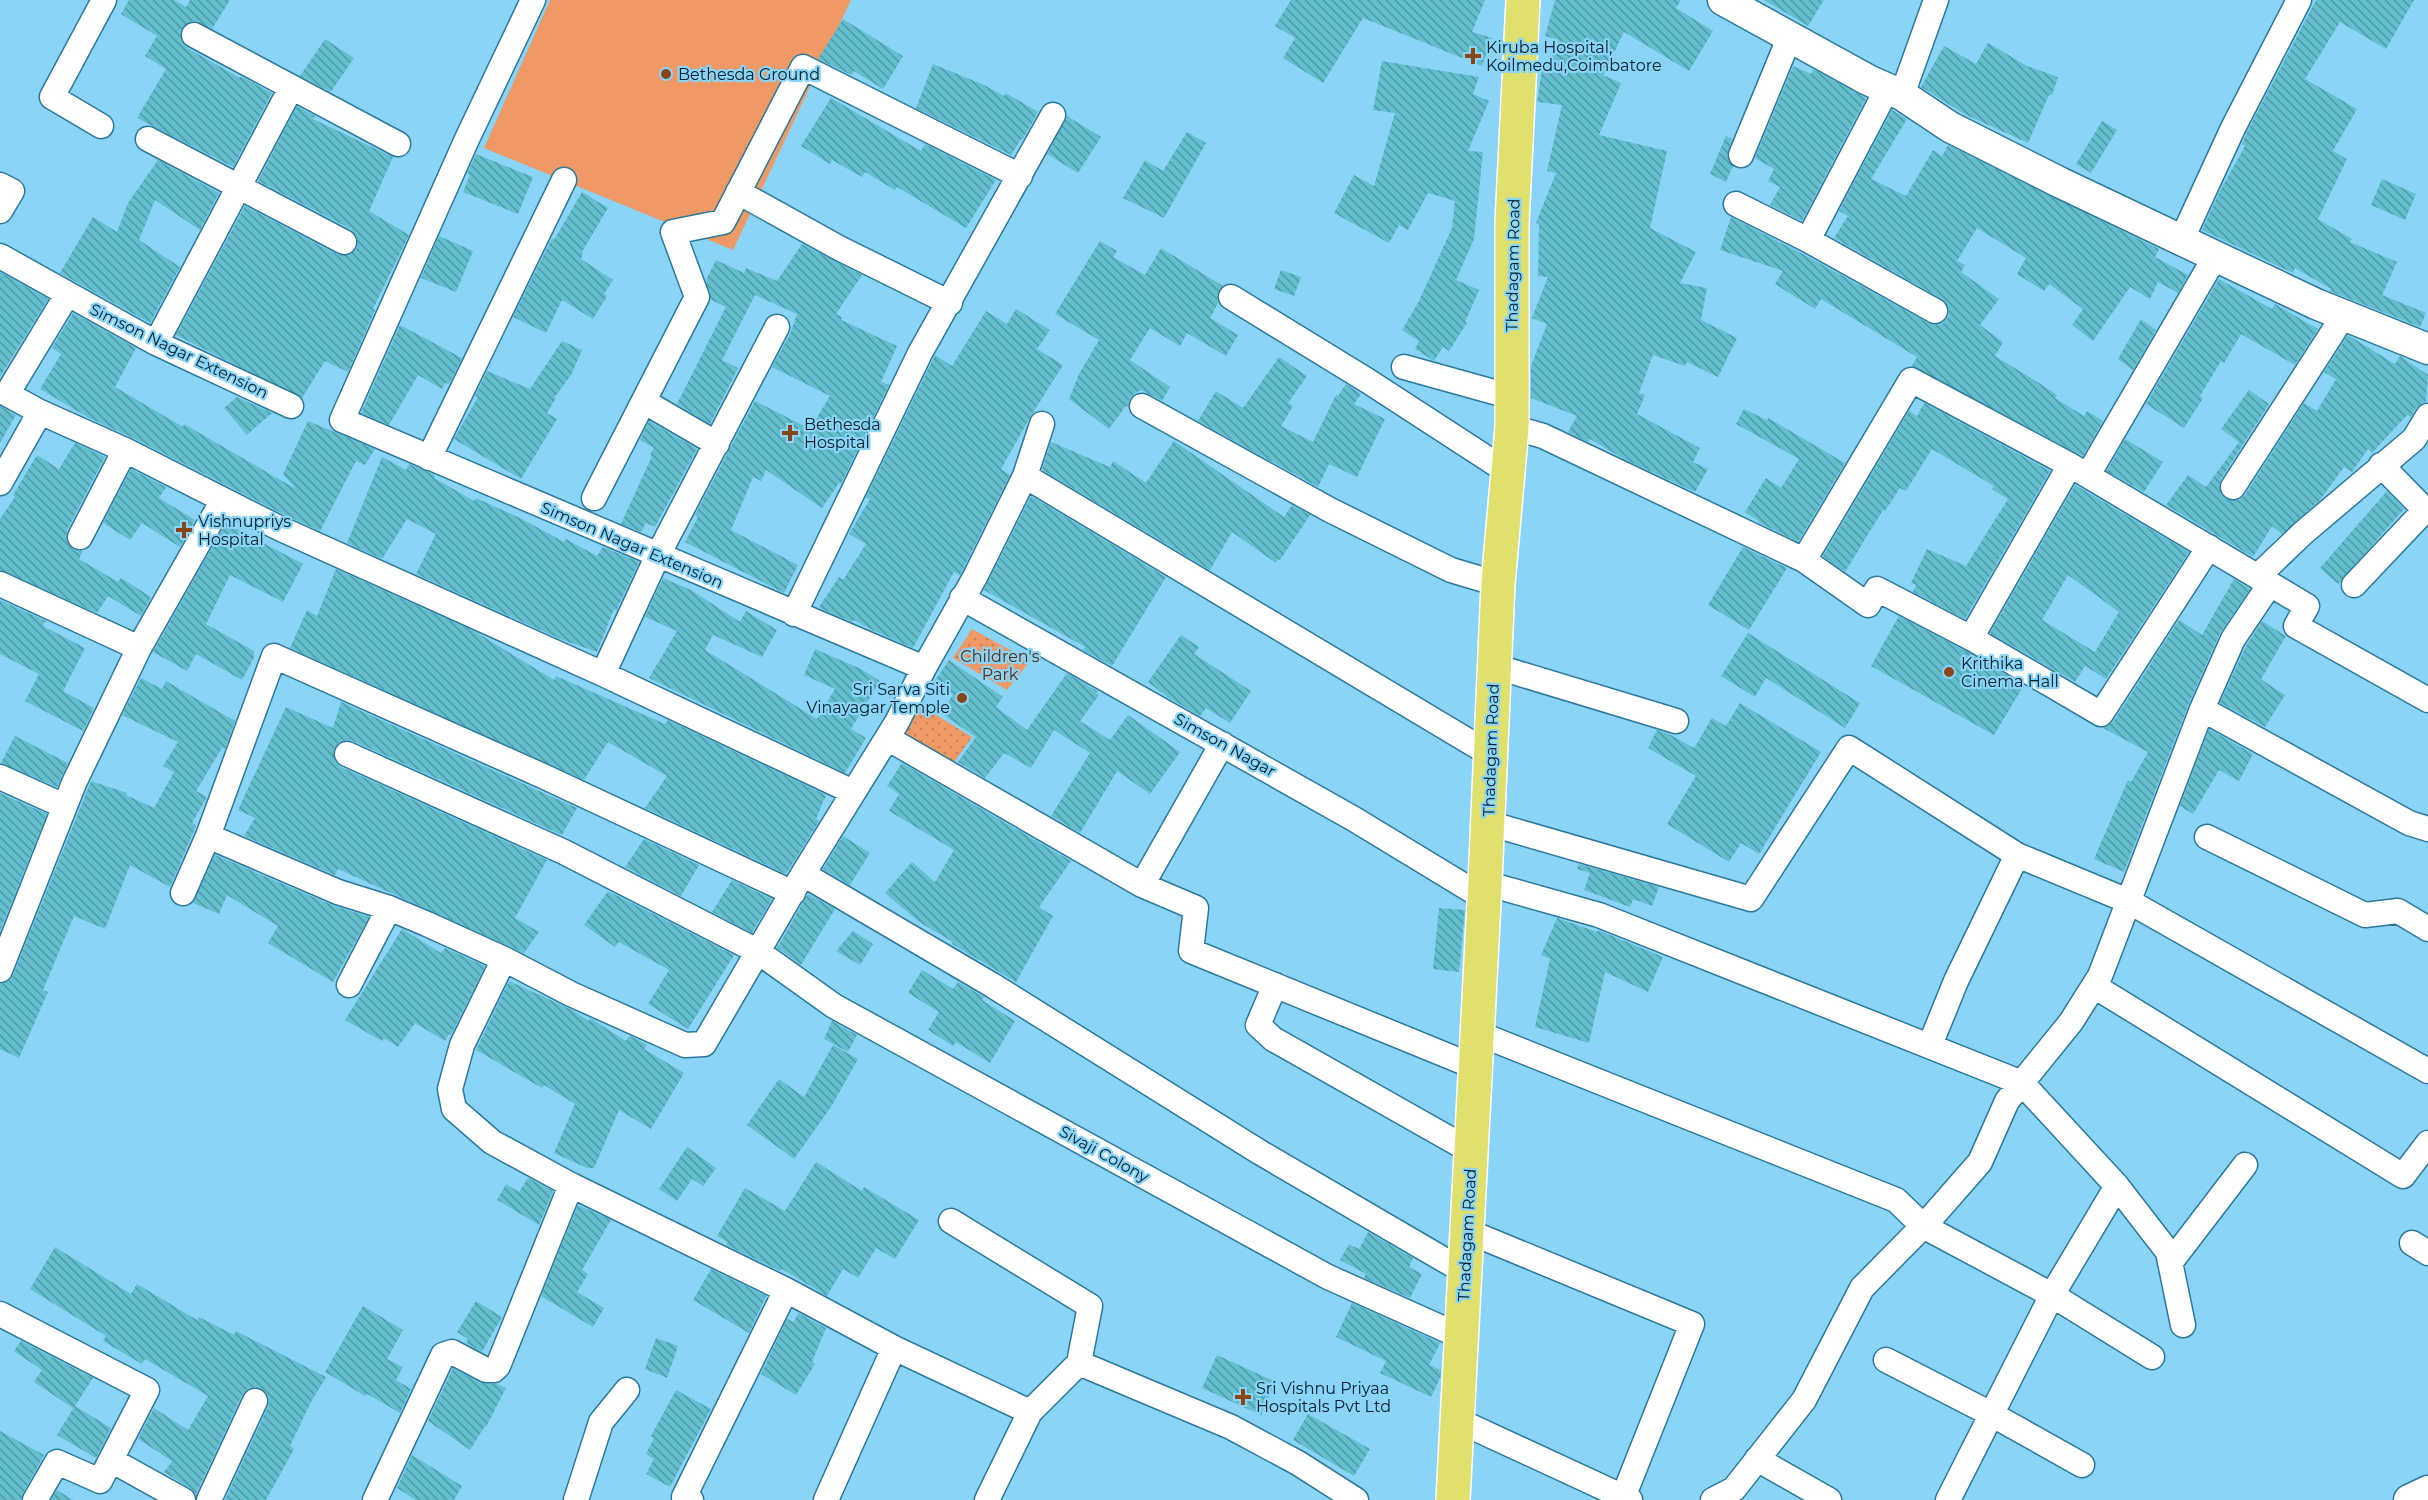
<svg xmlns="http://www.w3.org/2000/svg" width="2428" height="1500" viewBox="0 0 2428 1500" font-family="Montserrat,sans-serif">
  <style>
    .park { fill: url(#park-dots) }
    .pitch { fill: #e96 }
    .building { fill: url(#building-back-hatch); fill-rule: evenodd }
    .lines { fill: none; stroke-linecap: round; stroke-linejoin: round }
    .minor-casing { stroke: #2c7899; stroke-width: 27 }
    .tertiary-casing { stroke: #2c7899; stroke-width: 33 }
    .primary-casing { stroke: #fff; stroke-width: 36 }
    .minor { stroke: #fff; stroke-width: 24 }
    .tertiary { stroke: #fff; stroke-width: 30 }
    .primary { stroke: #dfe06d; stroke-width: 33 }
    .poi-dot { fill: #894517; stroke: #8ad4f8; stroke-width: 2 }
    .labels { text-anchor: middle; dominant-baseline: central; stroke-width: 4.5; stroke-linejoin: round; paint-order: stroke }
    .poi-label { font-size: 16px; fill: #001f2c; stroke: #8ad4f8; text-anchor: start }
    .street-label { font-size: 16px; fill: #001f2c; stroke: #8ad4f8 }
    .park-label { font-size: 16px; fill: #592c0e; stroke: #8ad4f8 }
  </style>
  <defs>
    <pattern id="park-dots" width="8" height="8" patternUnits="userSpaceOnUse" patternTransform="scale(1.5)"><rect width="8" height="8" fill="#e96"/><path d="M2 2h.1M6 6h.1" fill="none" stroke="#ca8359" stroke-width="1.8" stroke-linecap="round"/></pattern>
    <pattern id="building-back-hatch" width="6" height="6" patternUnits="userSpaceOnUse" patternTransform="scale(1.5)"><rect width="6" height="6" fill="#63bece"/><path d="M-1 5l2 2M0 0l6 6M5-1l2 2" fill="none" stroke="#4f9aa7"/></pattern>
  </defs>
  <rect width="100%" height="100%" fill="#8ad4f8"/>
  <!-- park -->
  <path class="park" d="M972,629L1030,661L1007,690L953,658Z
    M920,705L972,737L950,768L897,737Z"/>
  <!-- pitch -->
  <path class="pitch" d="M550,0H851L733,250L484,148Z"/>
  <!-- building -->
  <path class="building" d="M129,0H174L186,7L190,0H230L212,29L193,21L182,28L180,35L182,42L187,48L240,78L241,76L272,93L233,167L137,118L166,69L145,56L157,36L121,14Z
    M1291,0H1485L1472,32L1492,38L1482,66L1363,18L1323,83L1283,58L1295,38L1275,26Z
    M1555,0H1681L1676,8L1713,31L1689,71L1624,32L1603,75L1621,83L1599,135L1667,151L1650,228L1696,252L1680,283L1707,288L1701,320L1737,338L1718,377L1687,362L1685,366L1653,355L1639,393L1645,395L1637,414L1700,448L1693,462L1708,469L1695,492L1624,459L1590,439L1588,442L1568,432L1577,416L1531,398V366L1547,324L1532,318L1548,277L1538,276L1539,224L1536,223L1556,173L1547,171L1562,105L1537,102L1542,69L1546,70L1559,40L1545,36Z
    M1764,0H1824L1808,26Z
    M2316,0H2414L2386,49L2340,22L2305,79L2357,109L2333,151L2347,159L2318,219L2352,239L2350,242L2397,262L2382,295L2426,313L2420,327L2330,291L2331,289L2295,268L2293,273L2202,230L2220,191L2245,146L2242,144L2246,134Z
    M843,19L903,56L883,89L854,71L851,75L818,59Z
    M325,39L354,58L331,92L300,76Z
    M1988,43L2027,66L2058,77L2052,95H2049L2028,143L1966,115L1921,87L1944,46L1976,64Z
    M1382,61L1479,77L1473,94L1489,101L1468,151L1483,152L1474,239L1456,280L1479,290L1465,322L1467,323L1449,351L1443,347L1434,361L1415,349L1419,341L1402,330L1419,301L1452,228L1455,201L1428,193L1408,230L1399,225L1389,243L1334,213L1354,175L1374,186L1395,113L1373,110Z
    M933,64L984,85L1004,96L1006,93L1038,112L1023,139L1022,138L1011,155L916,108Z
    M1793,66L1811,74L1813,69L1866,98L1802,221L1770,205L1780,187L1768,181L1774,169L1755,158Z
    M831,98L921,151L925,144L996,180L966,228L897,187L895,190L865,172L862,177L832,160L830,164L801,146Z
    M297,106L315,116L313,119L393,157L369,211L409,235L373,309L375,310L348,372L325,361L302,398L176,335L245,206L338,255L351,254L357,248L356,235L351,229L258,181Z
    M1892,110L1907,119L1871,179L1906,196L1933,150L1942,156L1948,145L2159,249L2155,257L2188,275L2178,293L2158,282L2150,299L2130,287L2093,341L2072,325L2083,309L2049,284L2044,291L2017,274L2026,258L1977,228L1957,261L1965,265L1961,272L1999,299L1980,325L2003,342L1995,356L2036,381L2057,395L2055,398L2084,416L2087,411L2103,421L2083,456L1912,366L1917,357L1821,299L1815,309L1775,284L1783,271L1720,250L1731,217L1801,253L1928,323L1936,325L1943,323L1948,317L1949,310L1942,299L1834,238L1848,216L1839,211Z
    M1067,116L1101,137L1078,173L1047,154Z
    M2102,121L2117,130L2091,173L2076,164Z
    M1187,132L1206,143L1164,218L1123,198L1145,160L1163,171Z
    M1726,136L1732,139L1727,156L1733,166L1726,182L1710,174Z
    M476,154L533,177L518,214L463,192L470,175L467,174Z
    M158,160L219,193L200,230L155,200L139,240L180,267L150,323L60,273L93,217L117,232L128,203Z
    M2382,179L2416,194L2405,220L2371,205Z
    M582,192L608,208L582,252L583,253L581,259L613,280L604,294L607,296L593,319L562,300L546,333L513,317L552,238L554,240Z
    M439,236L473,251L456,292L421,278Z
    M1100,241L1117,251L1113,257L1145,275L1161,248L1223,286L1217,296L1218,303L1210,318L1238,335L1226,356L1187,333L1180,346L1150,328L1130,360L1170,387L1162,401L1141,390L1134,394L1129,400L1128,407L1126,406L1109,429L1069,399L1079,374L1099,340L1055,314Z
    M802,244L862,275L836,314L842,317L841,320L897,346L881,382L889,385L841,484L839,483L822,508L766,470L761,481L753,477L731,530L798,565L784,593L685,542L698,517L695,515L755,401L810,429L830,396L772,367L790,334L797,314L755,295L722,360L738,368L710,424L677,404L726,307L711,300L706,280L716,260L744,273L746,268L777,281Z
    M1281,270L1301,277L1294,296L1274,289Z
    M0,272L48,299L0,377Z
    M2219,279L2272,309L2275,304L2318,329L2295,365L2241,334L2224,363L2221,361L2200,396L2203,398L2184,428L2146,404Z
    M1016,309L1050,330L1037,349L1063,365L1029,419L1001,469L1010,475L960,575L954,572L913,648L870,629L854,620L852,622L824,610L819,607L839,577L843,580L866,544L849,534L870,499L866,497L935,355L952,366L986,311L1007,324Z
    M73,313L136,348L115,387L183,427L184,424L296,489L283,474L308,421L375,449L365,465L356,461L320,531L285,515L131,437L89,418L40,389L61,354L52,348Z
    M2141,319L2156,330L2133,370L2118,359Z
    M400,325L462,358L449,384L445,383L442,389L418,375L389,425L361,413Z
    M2348,335L2395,364L2400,356L2428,375L2426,402L2416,408L2411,417L2407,415L2372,453L2368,449L2352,472L2344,467L2320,500L2282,534L2272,526L2253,557L2166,505L2188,475L2206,487L2239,442L2221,429L2249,390L2269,404L2221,479L2219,487L2221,494L2226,499L2239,500L2245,495L2304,403L2317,411L2336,379L2324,372Z
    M562,341L582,350L571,375L554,398H556L547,413L557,419L521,479L454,439L478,397L475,396L487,371L530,389Z
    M1279,357L1307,376L1288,403L1293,406L1281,426L1313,442L1336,395L1338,396L1346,384L1361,394L1354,404L1385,419L1357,477L1329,464L1318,487L1198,421L1216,391L1243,408Z
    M237,397L272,413L247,435L224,408Z
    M1924,403L2050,471L1965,619L1913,592L1916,585L1911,583L1927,549L1966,566L2008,499L1992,489L1994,486L1932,449L1906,491L1900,488L1885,511L1883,510L1845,572L1823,556L1909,411L1917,416Z
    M0,406L16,415L0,443Z
    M1744,409L1767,420L1768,418L1845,463L1798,542L1758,522L1759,521L1745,512L1766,478L1781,488L1799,459L1736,424Z
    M649,421L697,449L655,527L646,523L641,532L621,524L652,456L650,455L654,448L640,440Z
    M2125,439L2163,462L2144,492L2107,471Z
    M1174,441L1284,517L1292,505L1310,515L1280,560L1278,559L1276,563L1232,532L1210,570L1042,470L1051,442L1110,467L1113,461L1146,483Z
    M75,443L105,457L67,530L66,537L68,544L74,550L83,551L79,559L118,582L121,578L151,597L141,616L108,596L97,613L0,570V519L15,497L13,495L37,455L59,469Z
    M382,457L406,470L409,464L435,475L434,478L474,501L476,498L522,519L564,542L566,539L597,556L603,547L639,562L616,611L614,609L597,652L560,639L416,574L436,534L407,519L382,559L347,543Z
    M131,469L166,487L159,498L195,520L180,547L142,523L130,540L103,523Z
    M2075,485L2189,552L2106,679L2085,666L2075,682L1990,633ZM2068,575L2119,612L2095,652L2042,620Z
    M2387,491L2404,509L2338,584L2320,568Z
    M1031,496L1166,577L1112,666L1083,650L1085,647L984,590Z
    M226,523L303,564L283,602L230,575L206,624L254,651V658L242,680L196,654L187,671L153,652Z
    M1743,547L1787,568L1749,630L1708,605Z
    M336,569L474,631L554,680L556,676L665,724L668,720L826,795L816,819L819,821L786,874L645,808L667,776L608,742L584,780L290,648L307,610L317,616Z
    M663,578L691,590L740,622L746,611L777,630L762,657L713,635L705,650L817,719L835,689L804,675L815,649L861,669L880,681L851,729L866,738L845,773L649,678L677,631L645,617Z
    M2234,579L2250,589L2220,633L2189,703L2124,872L2094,859L2128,780L2131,782L2148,752L2103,728L2113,722L2179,620L2202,635Z
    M0,600L46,621L43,626L85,648L63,691L94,708L83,731L25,701L39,674L0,654Z
    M1899,616L1964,650L2024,685L1994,735L1871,666Z
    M2262,621L2286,636L2261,679L2285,695L2265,727L2220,703L2246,646Z
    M1748,633L1860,703L1845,728L1766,678L1755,697L1721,676Z
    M1181,635L1199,647L1194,654L1251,691L1230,723L1206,708L1200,716L1169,698L1148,682Z
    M949,660L1003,697L996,707L1027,730L1067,673L1097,691L1096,693L1099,695L1080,721L1110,740L1128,715L1180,752L1150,794L1117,771L1080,833L1051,816L1090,753L1054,730L1031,768L1004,753L985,778L958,762L976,737L942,714L953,694L934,682Z
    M141,678L162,689L166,681L235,721L225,749L222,748L196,791L207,797L192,823L196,826L170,887L130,865L105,929L74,916L43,990L48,992L19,1058L0,1049V984L8,981L13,975L91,781L127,793L126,795L154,808L174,772L163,766L178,742L122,715Z
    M341,702L577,808L562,835L353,741L346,740L339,742L334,749L335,762L341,767L547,860L515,918L539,932L524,953L338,869L335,875L244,836L255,818L238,810L286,707L333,728Z
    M1740,703L1821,752L1759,854L1741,843L1729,862L1667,824L1696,776L1648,748L1657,730L1669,734L1694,748L1712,718L1726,726Z
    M2209,729L2253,754L2239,781L2219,770L2193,814L2180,806Z
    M15,736L68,763L57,787L1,763Z
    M902,763L1071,861L1039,907L1053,916L1016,982L952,944L953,942L919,922L885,893L912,862L935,882L954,850L889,811L899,794L887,786Z
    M0,793L47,814L0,931Z
    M843,836L870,853L850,885L823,869Z
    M644,839L699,865L681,896L625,867Z
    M215,855L332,905L369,917L333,982L268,943L278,926L227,895L219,914L193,903Z
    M1579,864L1659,887L1652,906L1633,899L1630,907L1584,890L1590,873L1577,869Z
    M732,880L772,899L752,933L712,912Z
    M608,891L734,955L688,1029L648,1004L669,970L619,942L615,947L584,925Z
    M808,894L835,909L801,965L777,948Z
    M1439,908L1465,910L1459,972L1433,969Z
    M1557,918L1597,932L1598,930L1663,957L1648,992L1605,972L1589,1043L1535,1027L1550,959L1541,955Z
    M402,929L441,953L445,948L485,966L451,1035L449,1034L445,1041L415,1023L398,1047L384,1038L382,1041L345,1020Z
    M853,931L873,944L860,965L836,951Z
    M922,970L953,989L958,982L984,997L982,1000L1015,1021L990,1063L956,1042L953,1046L928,1030L939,1012L908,993Z
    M509,981L570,1009L589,1021L590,1018L626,1041L630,1036L639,1040L647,1045L644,1049L684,1073L651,1129L619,1110L594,1168H587L554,1153L575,1104L544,1085L542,1088L476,1050Z
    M832,1021L857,1035L848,1052L824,1039Z
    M833,1045L858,1059L831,1107L794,1159L747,1125L779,1079L804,1097Z
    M687,1147L716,1168L703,1186L692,1179L677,1201L659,1189Z
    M816,1162L862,1191L864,1187L919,1220L895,1259L876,1248L858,1278L843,1269L827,1296L782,1269L780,1271L726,1245L727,1242L717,1236L745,1188L785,1211Z
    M528,1178L553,1191L539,1225L497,1200L506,1184L519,1192Z
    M578,1205L611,1220L582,1270L588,1274L577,1292L604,1308L593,1327L541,1296Z
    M1368,1232L1413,1258L1409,1267L1422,1274L1410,1298L1364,1278L1366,1274L1340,1260L1349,1244L1359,1249Z
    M55,1247L131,1294L137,1284L197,1320L199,1317L234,1335L236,1331L326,1377L311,1402L290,1446L294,1449L266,1500H225L268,1407L269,1399L266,1392L254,1387L247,1389L242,1395L196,1494L190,1488L164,1472L172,1461L138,1439L154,1408L188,1430L208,1396L145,1359L142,1364L103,1341L106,1336L30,1289Z
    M711,1269L766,1296L749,1333L693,1300Z
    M476,1301L502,1317L482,1352L466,1343L468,1339L457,1332Z
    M1352,1303L1440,1343L1429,1365L1441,1370V1376L1431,1397L1380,1373L1386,1361L1336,1337Z
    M363,1306L403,1330L387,1359L403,1367L396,1380L411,1389L400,1413L367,1394L365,1396L325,1372Z
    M798,1313L826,1328L812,1362L815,1364L796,1395L761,1374L787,1319L794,1322Z
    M656,1338L678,1346L667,1378L645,1369Z
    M21,1341L93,1378L75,1406L111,1428L96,1458L57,1435L74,1407L73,1408L34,1382L42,1370L14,1351Z
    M1217,1355L1276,1382L1261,1415L1202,1388Z
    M453,1368L480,1383L497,1384L506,1388L486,1427L485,1426L470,1450L428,1421Z
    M676,1390L711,1409L670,1487L646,1474L654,1459L646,1454L654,1438L651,1436Z
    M1308,1414L1370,1449L1354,1476L1293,1440Z
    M0,1431L44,1455L23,1493L21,1500H0Z
    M412,1455L462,1486L454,1500H416L397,1488Z
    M57,1490L73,1500H51Z"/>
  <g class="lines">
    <!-- minor casing -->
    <g class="minor-casing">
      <path id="minor" d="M533,0L467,139L342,420L924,668
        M194,35L398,144
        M1902,95L1936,0
        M101,126L52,97L104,0
        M148,139L344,242
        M1741,155L1790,36
        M0,185L12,191L0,211
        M738,192L839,248L950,303
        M1736,204L1808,240L1935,311
        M1808,240L1887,89
        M2181,241L2233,128L2299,0
        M0,256L156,343L291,406
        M67,295L7,394L40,412L125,450L279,528L603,674L853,792
        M1231,297L1368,381L1508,472
        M156,343L291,88
        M1404,367L1512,397
        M645,402L717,444
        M1142,406L1330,510L1451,570L1498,584
        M1512,427L1543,436L1804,560L1911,380L2070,465L2307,606L2296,626L2428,700
        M429,458L564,180
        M2088,475L2215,257
        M1025,476L1490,754
        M0,483L40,412
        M2233,487L2344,315
        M594,498L697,297L673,232L723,222L803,67L1020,176
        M80,537L125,450
        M1804,560L1868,605L1877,589L1971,638L2101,714L2209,547
        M2258,576L2303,533L2414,439L2428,416
        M0,584L139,648
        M2354,585L2425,510L2381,465
        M962,598L1354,819L1484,898
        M794,614L920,353L1053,115
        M1971,638L2070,465
        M1494,666L1676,721
        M603,674L658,555L777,327
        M2202,709L2409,823L2428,829
        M887,738L1142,885L1196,908L1191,951L1475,1067
        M347,754L564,852L757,951L834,1006L1328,1277L1462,1337
        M0,777L64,806
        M1488,823L1751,899L1849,748L2017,855L1956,981L1930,1045
        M208,836L274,656L545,777L793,893
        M2207,837L2365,915L2398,911L2428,929
        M2017,855L2128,901L2428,1071
        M803,874L992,985L1261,1153L1465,1272
        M1485,883L1599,915L2022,1083L2117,1186L2052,1295L1948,1500
        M1142,885L1222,744
        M183,893L208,836L338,892L389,908L427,924L504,959L571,994L685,1045L704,1044L803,874L897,722L924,668L975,577L1025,476L1042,424
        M504,959L462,1045L450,1089L454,1109L492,1142L571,1185L786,1290L894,1348L1030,1412L987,1500
        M0,970L74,783L139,648L223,500
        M349,985L389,908
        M1275,985L1258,1025L1273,1039L1471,1151
        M2094,986L2403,1176L2428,1143
        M1477,1033L1896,1200L1923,1226L2052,1295L2152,1357
        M2117,1186L2168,1252L2183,1325
        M951,1221L1090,1306L1079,1363L1030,1412
        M1467,1231L1692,1324L1624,1495
        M2412,1243L2428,1253
        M2170,1263L2245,1165
        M0,1314L147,1390L100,1481L57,1462L35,1500
        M1886,1360L1991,1414L2082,1465
        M1079,1363L1231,1427L1298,1463L1356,1500
        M1457,1420L1630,1500
        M1757,1459L1829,1500
        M111,1460L183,1500
        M209,1500L255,1401
        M375,1500L443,1355L452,1352L486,1370H494L498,1366L571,1185
        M576,1500L601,1422L627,1390
        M691,1500L684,1497L786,1290
        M826,1500L894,1348
        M1713,1500L1734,1489L1804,1400L1862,1288L1931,1218L1980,1162L2007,1101L2071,1022L2100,976L2202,709L2233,639L2270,584"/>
    </g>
    <!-- tertiary casing -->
    <g class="tertiary-casing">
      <path id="tertiary" d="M1723,0L1868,80L1902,95L1950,127L2061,183L2316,304L2428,349
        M2409,1500L2428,1491"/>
    </g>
    <!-- primary casing -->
    <g class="primary-casing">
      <path id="primary" d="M1453,1500L1485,883L1498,584L1512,427V223L1523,0"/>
    </g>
    <!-- minor -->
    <use href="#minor" class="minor"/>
    <!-- tertiary -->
    <use href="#tertiary" class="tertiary"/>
    <!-- primary -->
    <use href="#primary" class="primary"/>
  </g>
  <!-- markers -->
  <g class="poi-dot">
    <path d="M1470 47h6v6h6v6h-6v6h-6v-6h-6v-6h6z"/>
    <circle cx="666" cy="74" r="6"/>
    <path d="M787 424h6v6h6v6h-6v6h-6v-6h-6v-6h6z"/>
    <path d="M181 521h6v6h6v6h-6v6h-6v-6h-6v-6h6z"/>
    <circle cx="1949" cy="672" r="6"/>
    <circle cx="962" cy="698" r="6"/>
    <path d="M1240 1388h6v6h6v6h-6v6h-6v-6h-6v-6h6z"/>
  </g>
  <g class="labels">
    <!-- poi labels -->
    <g class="poi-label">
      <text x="1486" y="47">Kiruba Hospital,<tspan x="1486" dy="18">Koilmedu,Coimbatore</tspan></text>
      <text x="678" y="74">Bethesda Ground</text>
      <text x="804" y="424">Bethesda<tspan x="804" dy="18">Hospital</tspan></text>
      <text x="198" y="521">Vishnupriys<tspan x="198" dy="18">Hospital</tspan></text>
      <text x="1961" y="663">Krithika<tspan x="1961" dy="18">Cinema Hall</tspan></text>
      <text x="950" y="689" text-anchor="end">Sri Sarva Siti<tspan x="950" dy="18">Vinayagar Temple</tspan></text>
      <text x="1256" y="1388">Sri Vishnu Priyaa<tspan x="1256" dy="18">Hospitals Pvt Ltd</tspan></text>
    </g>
    <!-- street labels -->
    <g class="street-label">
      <text transform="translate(1513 265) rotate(-89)">Thadagam Road</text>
      <text transform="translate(179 351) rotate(26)">Simson Nagar Extension</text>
      <text transform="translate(632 545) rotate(23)">Simson Nagar Extension</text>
      <text transform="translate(1225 745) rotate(29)">Simson Nagar</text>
      <text transform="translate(1491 750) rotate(-88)">Thadagam Road</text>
      <text transform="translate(1104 1154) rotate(29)">Sivaji Colony</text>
      <text transform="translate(1467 1235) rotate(-87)">Thadagam Road</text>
    </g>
    <!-- park labels -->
    <g class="park-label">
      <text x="1000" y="656">Children's<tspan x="1000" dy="18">Park</tspan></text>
    </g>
  </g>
</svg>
